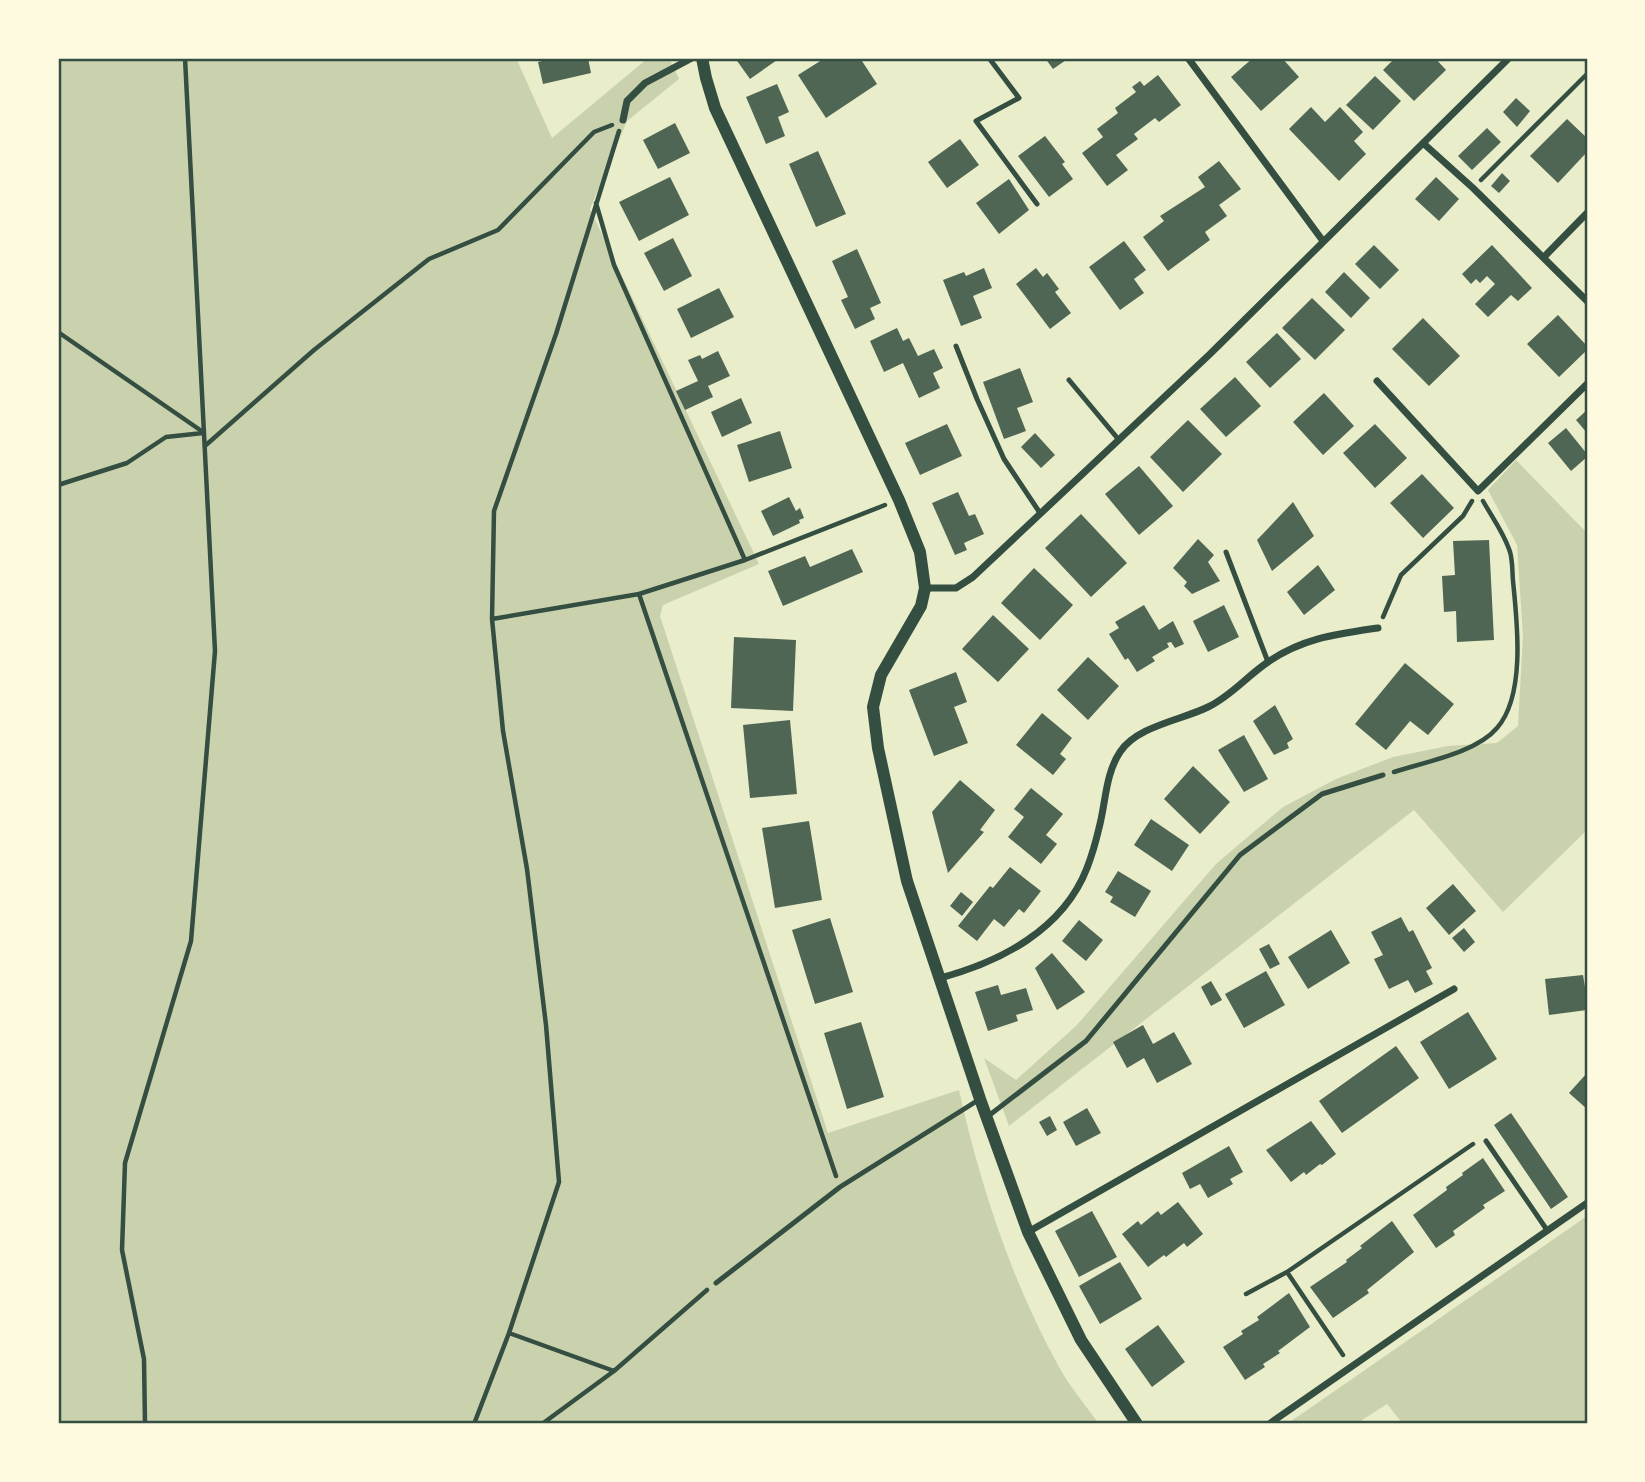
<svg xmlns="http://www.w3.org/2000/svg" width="1645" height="1482" viewBox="0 0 1645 1482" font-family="'Noto Sans',sans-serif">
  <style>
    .green { fill: #cad2ad }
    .building { fill: #4f6655 }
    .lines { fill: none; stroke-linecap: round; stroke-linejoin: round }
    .path { stroke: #344e41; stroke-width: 4.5 }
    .service { stroke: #344e41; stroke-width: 5 }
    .minor { stroke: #344e41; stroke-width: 7 }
    .tertiary { stroke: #344e41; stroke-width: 12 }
    .neatline { fill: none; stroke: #344e41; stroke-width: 2.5 }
  </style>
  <rect width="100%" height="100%" fill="#e9edc9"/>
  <!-- green -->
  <path class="green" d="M58,58H516L552,138L648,58H669L679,79L627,121L590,209L759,564L663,605L660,616L828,1133L959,1090C980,1185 1012,1282 1059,1367C1070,1387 1086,1406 1099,1424H58Z
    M1516,460L1587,533V830L1503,912L1414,810L1009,1126L984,1058L1016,1080L1077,1025L1216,864L1283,807L1336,779L1393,757L1448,746L1497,743L1518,726L1523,636L1517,545L1488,490Z
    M1587,1216V1424H1403L1387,1404L1356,1424H1287Z"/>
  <!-- building -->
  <path class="building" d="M554,58H588L591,73L543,84L538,62Z
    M735,58H776L777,60L750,79Z
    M825,58H860L877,84L826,118L798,75Z
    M1045,58H1069L1053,69Z
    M1253,58H1282L1299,77L1261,111L1231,77Z
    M1395,58H1435L1446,70L1414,101L1383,70Z
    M1158,75L1181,105L1159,122L1155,118L1134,134L1138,139L1116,155L1128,170L1107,186L1082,153L1103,137L1097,129L1118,113L1115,108L1136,92L1132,87L1140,81L1144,86Z
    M1375,76L1401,101L1373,130L1346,105Z
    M777,84L789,112L778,117L785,136L766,144L746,97Z
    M1516,98L1530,111L1517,127L1503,112Z
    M1311,107L1325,122L1340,107L1363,132L1354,141L1366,154L1339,181L1289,129Z
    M1567,119L1587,138V152L1558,183L1530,156Z
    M675,123L690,153L658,169L643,140Z
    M1487,128L1501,142L1472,170L1458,156Z
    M1045,136L1065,162L1062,164L1073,179L1049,197L1018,156Z
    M960,139L979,165L947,188L928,162Z
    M818,151L846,214L816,227L789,164Z
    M1219,161L1241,189L1219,205L1227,216L1205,232L1210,240L1168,271L1143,237L1164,221L1160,216L1205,187L1198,177Z
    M1502,173L1510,181L1499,193L1491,186Z
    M670,177L689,215L639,241L619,202Z
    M1436,177L1459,199L1439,221L1415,199Z
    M1009,179L1029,210L999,234L976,203Z
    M673,238L692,276L664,291L644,253Z
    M1124,241L1146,270L1134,279L1144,293L1120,310L1089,267Z
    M1374,245L1399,270L1380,289L1355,264Z
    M1492,245L1532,288L1518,301L1511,295L1488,317L1475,304L1495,284L1487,276L1480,283L1476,279L1471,284L1462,274Z
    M857,249L881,303L870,308L875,319L855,329L841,300L848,297L832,261Z
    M984,268L992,288L973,296L982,318L961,326L943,280L964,272L966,276Z
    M1036,268L1043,277L1047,273L1059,289L1055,292L1071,313L1050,329L1016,284Z
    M1344,272L1370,298L1351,318L1325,292Z
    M719,288L734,317L691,338L677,309Z
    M1312,298L1345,330L1315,360L1282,328Z
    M1558,315L1587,346V350L1559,377L1527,344Z
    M1423,318L1460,356L1429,386L1392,349Z
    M897,328L903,341L909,338L918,356L934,349L943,368L933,373L940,388L919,398L903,363L884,372L870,341Z
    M1277,333L1301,359L1270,388L1246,362Z
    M718,351L730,376L708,386L713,397L685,410L676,391L698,381L688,360L700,355L702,359Z
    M1020,368L1033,402L1017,408L1026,431L1004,439L983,382Z
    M1235,377L1261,406L1226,437L1200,409Z
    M1324,393L1354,426L1323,455L1293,422Z
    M741,398L752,423L722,437L711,412Z
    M1587,410V433L1576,420Z
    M1188,420L1222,454L1183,492L1150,457Z
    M947,424L962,456L920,475L905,443Z
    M1375,424L1407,458L1375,488L1343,453Z
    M1566,428L1587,454V457L1571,471L1548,443Z
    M780,431L792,468L749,482L737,445Z
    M1035,433L1055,455L1041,468L1021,447Z
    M1139,466L1173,506L1139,535L1105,494Z
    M1422,474L1454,508L1423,538L1390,503Z
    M958,492L969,516L975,514L984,534L964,543L967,550L955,555L932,503Z
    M789,497L796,511L800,508L804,518L799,520L800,523L773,536L761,511Z
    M1293,502L1314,536L1272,571L1257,540Z
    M1081,514L1127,563L1091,597L1045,548Z
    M1198,539L1214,555L1208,562L1220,581L1192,594L1184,586L1187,582L1173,568Z
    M1489,540L1494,640L1457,642L1456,611L1444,612L1442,576L1455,575L1453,541Z
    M852,549L863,572L783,606L768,571L805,556L810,567Z
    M1318,565L1335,590L1304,615L1287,592Z
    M1034,568L1073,605L1040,640L1001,603Z
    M1144,605L1159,630L1173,621L1184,644L1175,648L1171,642L1167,643L1169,647L1152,657L1155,661L1137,672L1128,658L1125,660L1109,634L1119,628L1115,622Z
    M1224,605L1239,637L1208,652L1193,621Z
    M993,615L1029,649L998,682L962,649Z
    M734,637L796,640L793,711L731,708Z
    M1088,657L1119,686L1088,720L1057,690Z
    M1405,663L1454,704L1428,735L1410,721L1386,750L1355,724Z
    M956,672L967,702L954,707L968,743L934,756L909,690Z
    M1275,705L1293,739L1287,743L1289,748L1274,755L1253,721Z
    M1042,713L1072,738L1060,754L1066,759L1053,775L1016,745Z
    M790,720L797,794L750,798L743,725Z
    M1244,735L1268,779L1244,792L1218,750Z
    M1193,766L1230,802L1200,834L1164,799Z
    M960,780L995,810L980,830L984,832L948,873L932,812Z
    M1031,788L1063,814L1046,835L1057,844L1041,864L1008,837L1024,817L1014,809Z
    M1151,819L1189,845L1172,871L1134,845Z
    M809,821L822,900L775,908L762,828Z
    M1010,867L1041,891L1024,913L1019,909L1004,927L994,919L977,941L958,926L990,886L993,888Z
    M1118,871L1151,891L1135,917L1110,902L1113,897L1105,892Z
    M1453,884L1476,911L1449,935L1426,908Z
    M961,892L973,902L962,916L950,906Z
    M1401,917L1409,932L1413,930L1432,968L1426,971L1433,984L1415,993L1408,980L1389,989L1374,959L1383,955L1371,932Z
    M830,918L853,992L815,1004L792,930Z
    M1079,920L1103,940L1086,961L1062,941Z
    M1464,928L1475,942L1464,952L1452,938Z
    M1331,930L1350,963L1308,989L1288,957Z
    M1269,944L1280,964L1270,969L1259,949Z
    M1052,953L1085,992L1057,1010L1035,968Z
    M1266,971L1285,1005L1244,1028L1225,994Z
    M1583,975L1585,987L1587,986V1010L1549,1015L1545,979Z
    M1211,981L1222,1000L1211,1006L1201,987Z
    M998,985L1001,995L1026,988L1033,1010L1016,1015L1018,1021L988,1031L975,992Z
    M1468,1012L1497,1059L1449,1089L1420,1042Z
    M861,1022L884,1097L847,1109L824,1033Z
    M1143,1025L1153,1044L1174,1032L1192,1064L1157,1083L1144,1058L1127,1068L1113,1042Z
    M1396,1046L1419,1078L1342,1133L1319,1101Z
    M1587,1073V1109L1569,1093Z
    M1087,1108L1101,1133L1076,1146L1063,1122Z
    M1511,1113L1568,1197L1551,1209L1494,1125Z
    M1050,1116L1057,1130L1047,1136L1039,1122Z
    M1311,1121L1336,1154L1322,1165L1320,1164L1306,1175L1304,1172L1291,1182L1266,1150Z
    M1229,1146L1243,1172L1230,1179L1233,1184L1208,1198L1200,1184L1190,1189L1182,1173Z
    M1483,1158L1505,1191L1483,1205L1485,1208L1453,1231L1455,1235L1436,1248L1413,1215L1447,1190L1446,1187L1463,1175L1462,1173Z
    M1178,1202L1203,1234L1187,1247L1184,1243L1166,1257L1164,1255L1148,1267L1122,1234L1138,1221L1141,1225L1158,1211L1161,1215Z
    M1092,1211L1117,1257L1079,1277L1055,1231Z
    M1392,1221L1414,1252L1367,1290L1369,1293L1333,1318L1310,1287L1347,1262L1346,1260L1362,1248L1360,1246Z
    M1120,1262L1142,1299L1100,1324L1079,1286Z
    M1289,1293L1310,1327L1278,1351L1280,1353L1263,1364L1265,1367L1245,1380L1223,1347L1243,1334L1241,1331L1259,1320L1257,1317Z
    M1158,1325L1185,1362L1152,1387L1125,1349Z"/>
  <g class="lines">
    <!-- path -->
    <path class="path" d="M1481,180L1587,74
      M58,332L203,432
      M206,445L314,350L429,259L498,230L594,132L612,125
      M58,485L127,463L166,437L203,433
      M745,560L885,505
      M639,594L836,1176
      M1383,617L1401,575L1463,516L1472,501
      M492,619L639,594L745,560L614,265L596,203
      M1394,772C1424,762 1476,753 1497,728C1526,695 1517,621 1513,581C1512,571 1513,558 1509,549C1503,532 1492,517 1483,501
      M1287,1272L1343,1355
      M1246,1294L1287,1272L1473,1144
      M509,1333L614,1371
      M145,1424L144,1359L122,1250L125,1163L191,941L215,651L185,58
      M474,1424L509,1333L559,1182L546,1025L527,869L503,731L492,619L494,511L556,334L619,131
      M542,1424L614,1371L707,1290"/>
    <!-- service -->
    <path class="service" d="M989,58L1019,98L976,121L1037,204
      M956,346L977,399L1004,459L1040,513
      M1069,380L1119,440
      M1226,552L1268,662
      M987,1117L1086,1041L1240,855L1322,794L1383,775
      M1486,1141L1547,1230
      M716,1283L840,1187L980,1099"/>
    <!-- minor -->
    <path class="minor" d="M1188,58L1323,241
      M623,120L627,101L645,83L692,58
      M1423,143L1473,188L1587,301
      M1544,257L1587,213
      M1377,381L1478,491L1587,384
      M925,588H956L973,577L1210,354L1509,58
      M940,978C1000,962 1063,930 1087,868C1092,855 1096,841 1099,828C1106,802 1105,775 1120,752C1137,726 1182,720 1208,707C1231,696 1247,676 1268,662C1303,638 1337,634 1378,628
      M1028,1232L1454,989
      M1269,1424L1587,1203"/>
    <!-- tertiary -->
    <path class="tertiary" d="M702,58L706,78L715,108L899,500L920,552L925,588L921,606L881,675L873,707L878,748L907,881L980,1099L1028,1232L1081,1340L1137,1424"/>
  </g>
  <!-- border -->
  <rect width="1645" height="1482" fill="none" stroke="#fefae0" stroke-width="119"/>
  <rect x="60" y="60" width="1526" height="1362" class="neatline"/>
</svg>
